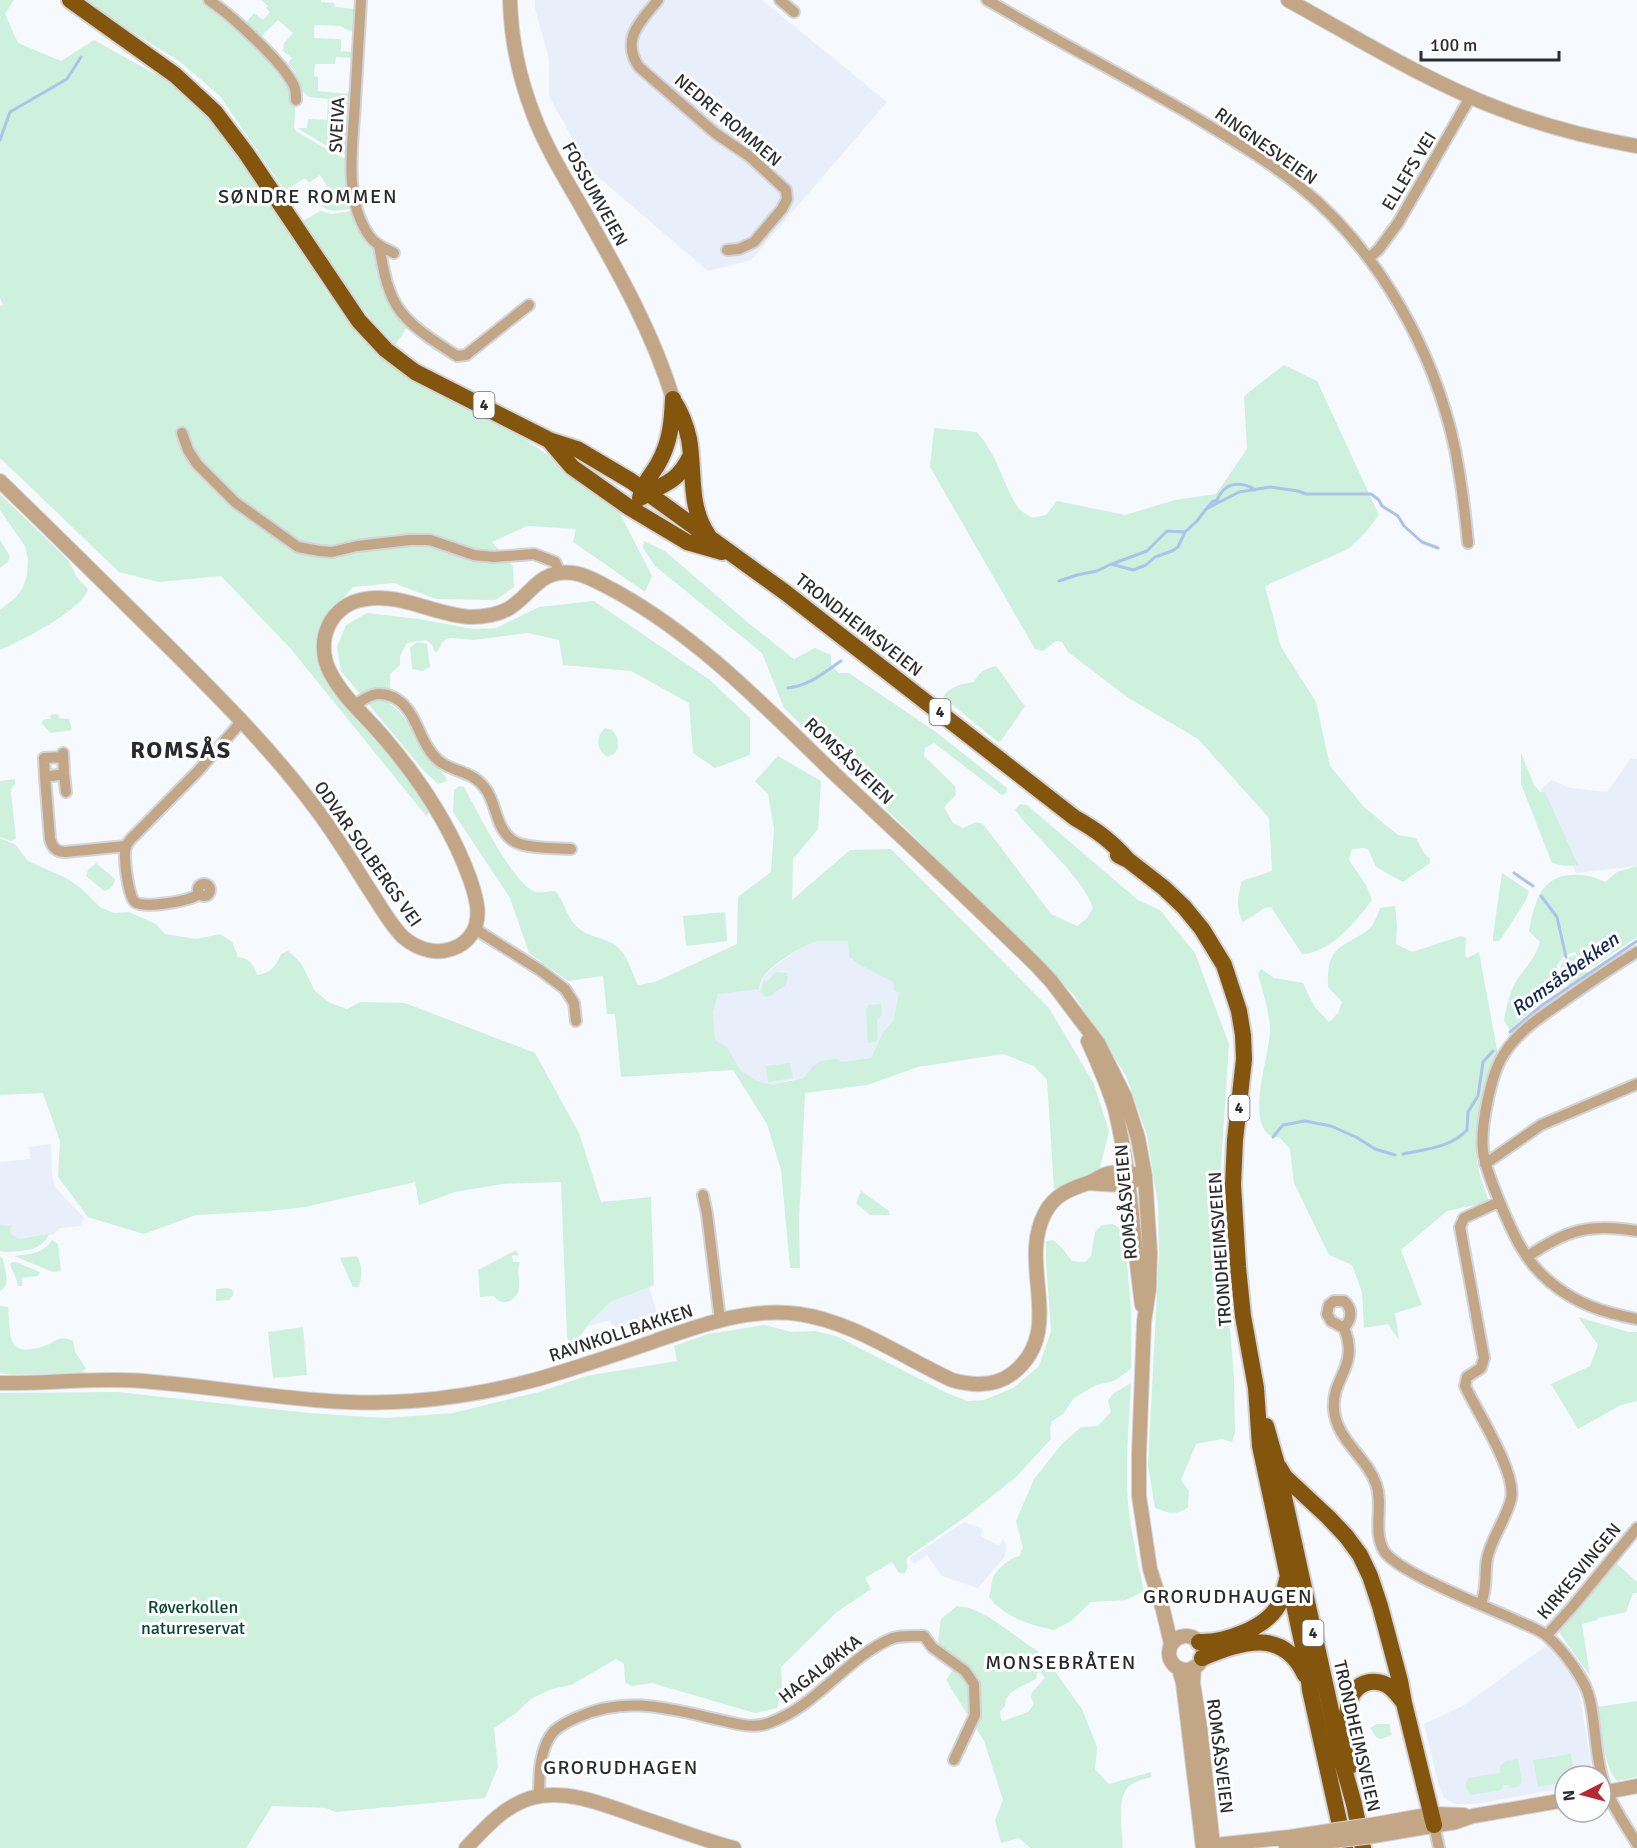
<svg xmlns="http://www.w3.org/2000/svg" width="1637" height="1848" viewBox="0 0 1637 1848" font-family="Signika,sans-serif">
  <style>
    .built { fill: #e8eefa }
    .green { fill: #cef1de; fill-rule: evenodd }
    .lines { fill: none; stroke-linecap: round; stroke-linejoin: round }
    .stream { stroke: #acc2eb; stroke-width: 3 }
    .minor-casing { stroke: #d1d4d9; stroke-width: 14 }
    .tertiary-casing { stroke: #d1d4d9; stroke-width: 16 }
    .trunk-casing { stroke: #d1d4d9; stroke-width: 20 }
    .minor { stroke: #c2a686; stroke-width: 10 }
    .tertiary { stroke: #c2a686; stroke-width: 14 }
    .trunk { stroke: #84550c; stroke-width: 16 }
    .tertiary-bridge-casing { stroke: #d1d4d9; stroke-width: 16; stroke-linecap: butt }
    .tertiary-bridge { stroke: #c2a686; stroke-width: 14 }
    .labels { text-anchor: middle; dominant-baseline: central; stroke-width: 6; stroke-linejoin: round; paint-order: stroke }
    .shield { fill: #fff; stroke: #6b6b6d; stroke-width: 1.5 }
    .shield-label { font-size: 16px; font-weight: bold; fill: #2b2c2e }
    .street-label { font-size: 18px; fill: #2b2c2e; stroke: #fff }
    .park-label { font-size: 18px; fill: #07472f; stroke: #fff }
    .neighbourhood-label { font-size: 20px; letter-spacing: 1.5px; fill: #28292d; stroke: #fff }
    .water-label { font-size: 20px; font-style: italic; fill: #0f2656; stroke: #fff }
    .district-label { font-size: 24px; font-weight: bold; letter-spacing: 1.5px; fill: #28292d; stroke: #fff }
  </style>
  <rect width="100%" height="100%" fill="#f6f9fe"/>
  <!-- built -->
  <path class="built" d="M535,0H762L887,102L751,260L708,271L590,170L549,96V59L535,8Z
    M1631,759H1637V866L1576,873L1541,789L1552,780L1570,788L1607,792Z
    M820,941H848L849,957L862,966L894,982V991L899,993L893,1021L883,1032L871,1058L841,1062L821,1061L813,1066L803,1078L785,1081L782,1083L773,1085L757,1081L741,1071L727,1047L715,1040L713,1013L718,993L759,989L764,976L775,966L804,946Z
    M51,1144L52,1174L55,1187L84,1218L80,1226L60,1228L54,1234L0,1244V1162L30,1159L29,1147Z
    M645,1274L657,1313L651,1316L654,1325L638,1330L635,1321L615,1327L614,1325H612L610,1320L574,1330Z
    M964,1522L983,1529L980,1536L999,1546L1003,1539L1006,1545L1005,1556L978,1588L942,1576L927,1555L914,1564L910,1558Z
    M1546,1646L1551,1648L1565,1662L1579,1686L1577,1688L1580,1697L1591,1765V1776H1565V1788L1475,1804H1455L1444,1798L1438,1782L1424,1724L1463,1706Z"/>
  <!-- green -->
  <path class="green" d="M0,0H14L5,14L18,43L61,61L94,40L193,95L262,185L328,294L388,363L512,430L614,502L652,576L645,592L573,542L576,529L527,526L492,542L513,566L514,587L496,600L436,599L394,583L353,587L320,625L319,665L431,806L427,817L291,649L221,576L159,582L119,572L0,458V306L3,305L0,298Z
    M81,0H209L242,27L254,13L263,20L270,12L266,8L268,6L261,0H321V2L334,3L335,7L356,9L355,31H350L340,26L314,25V38L339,39L341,40V51L354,52L353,58L336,57L335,64H315L314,76L318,77V91L351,94L347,153L345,154L335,151L297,128H307L308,119L327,120L328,99L309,97L299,89L295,72L288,63L292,58L283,51L284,43L293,33L278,20L256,41L276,62L296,100L294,128L297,132L335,154L349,160L353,208C341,210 327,215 319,202L332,194L320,175L309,183L305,178L285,191L220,96L179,61Z
    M358,210L374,240L385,275L411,322L395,345C358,309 332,264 303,221L320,211L332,214Z
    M1284,365L1317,381L1379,515L1365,533L1348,549L1265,586L1281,647L1316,702L1330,766L1364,807L1398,835L1416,838L1424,853L1430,859V863L1403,882L1376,867L1368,849L1363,848L1352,849L1349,860L1366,885L1372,900C1356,921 1331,953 1302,954L1271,907L1265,908L1243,922C1235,910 1238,894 1242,881L1272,871L1269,818L1198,739L1127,697L1068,652L1062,642L1056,641L1043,651L1035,649L930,467L934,428L977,432C998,456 1002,482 1017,506C1020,511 1027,515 1032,518L1046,515L1057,501L1125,515L1175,500L1216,494L1247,449L1244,396Z
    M0,494L69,561L76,576L88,589C82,611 20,641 0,650V610L16,597L23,587L27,576L28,559L25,546L0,510Z
    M0,540L10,556L8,562L0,568Z
    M644,541L665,551L746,621L794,659L815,648L831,655V665L839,673H849L936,732L1007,788L1006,793L1002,795L934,743L925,748L924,756L955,786L956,795L944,807L953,823L963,828L976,822L983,824L1051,914L1077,926L1087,918L1093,908C1082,876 1036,839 1015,810L1020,804L1027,805L1138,900L1160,910L1195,953L1229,1044L1219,1196L1234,1377L1235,1432L1232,1442L1222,1439L1196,1444L1181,1480L1189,1491L1188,1507C1177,1516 1168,1513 1155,1508L1148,1466L1159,1253L1158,1205L1147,1135L1126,1076L1073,994L784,708L762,653L655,566L643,548Z
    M594,601L710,680L750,718V755L715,768L693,753L689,703L631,671L563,665L559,640L528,633L474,640L451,638L446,639L442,643L437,652L434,651L432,645L426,640L407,643L400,656V665L390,674V704C409,716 416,741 429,759C435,767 445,771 447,781L438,784L423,770L341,671L337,647L346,625L367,613L419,619L473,629L496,628L539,607Z
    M418,642L427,644L430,667L422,671L412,669L410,647Z
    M996,666C1007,679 1014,693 1025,706L1001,741L998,742L943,697C950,686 961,684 974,682C980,671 984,669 996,666Z
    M58,714L59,718L69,719L72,730L51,733L41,723L45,719H51L50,715Z
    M605,728L612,730C619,738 620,745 615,753L608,757C596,750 595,737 605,728Z
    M1521,753L1534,785L1540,792H1545L1578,865L1566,866L1552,863L1521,784Z
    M778,756L821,781L818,829L793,859L792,900L850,850L891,849L1049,1008L1094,1084L1109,1131L1098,1176L1054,1189L1047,1080L1034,1066L1003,1054L918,1067L867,1085L805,1093L799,1222L800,1268H790L781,1170L767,1124L733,1070L621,1077L615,1014H607L603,976L568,981L529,953L510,898L453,812L454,790L459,786L464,787C476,808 514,887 536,892C541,893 549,891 555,891C565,901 566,917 577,927C586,936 604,938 615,945C628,954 632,973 638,985L655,982L737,944L738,897L771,872L774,828L768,794L755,781ZM820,941H848L849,957L862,966L893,982L894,991L899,993L893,1021L883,1032L871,1058L841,1062L837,1059L821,1061L813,1066L803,1078L773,1085L757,1081L741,1071L727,1047L715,1040L713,1013L718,994L759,989C760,985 761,979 764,976C771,965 807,942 820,941Z
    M15,779V785L12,786L11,792L16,839L11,841L0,837V781Z
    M0,838L16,845L28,861L66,878L81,888L100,907L114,913L129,912L156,924L165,934L196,939L220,934L232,942L238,957C251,959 253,964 257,975C270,974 276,966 281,954L288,951L301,963L315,991L330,1003L347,1009L360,1002L405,1003L535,1053L579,1133L601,1202L651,1197L654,1285L610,1302L590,1322L573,1347L567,1337L561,1182L502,1184L455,1192L419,1205L415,1182L305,1207L268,1211L196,1215L144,1234L88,1217L58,1177L60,1141L43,1093L0,1095Z
    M96,863L115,879C114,885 111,889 104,891L86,876L88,870Z
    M1637,866V937L1588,970L1575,952L1565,955L1557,965L1558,975L1565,985L1564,988L1540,1002L1510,1030L1504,1021C1506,1008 1510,991 1517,980C1526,966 1535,959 1540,942L1529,931C1534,904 1541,875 1573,875C1585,874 1595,877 1605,882L1617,872Z
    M1502,873L1529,891L1526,900L1501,939L1496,942L1493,941V936Z
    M1395,906L1397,925L1396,944L1412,952L1461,936L1466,938L1465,956L1467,958L1479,952L1498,1055C1483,1083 1472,1134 1478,1166C1480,1178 1485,1190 1489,1202L1447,1211L1401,1250L1422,1305L1395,1313L1399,1340L1388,1324L1364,1328L1362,1292L1352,1265L1329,1255L1294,1183L1290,1149L1280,1138C1275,1137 1271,1137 1267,1133C1249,1115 1268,1057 1270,1033C1271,1018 1262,989 1258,974L1261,969L1274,978L1303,983L1314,1006L1329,1022L1338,1013L1342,1002L1328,987C1328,962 1328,952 1352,940C1358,936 1367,932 1372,926C1375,921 1378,914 1380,908Z
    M725,912L727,941L686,946L683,916Z
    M1575,955L1589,975L1570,988C1560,974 1553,962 1575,955Z
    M775,972L787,973C789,991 778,986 771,996L765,997L761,992L763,982L769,980Z
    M881,1004L882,1015L877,1020L878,1037L876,1042L868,1043L866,1010L869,1005Z
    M790,1063L793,1078L768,1082L766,1066Z
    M861,1191L889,1211L890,1215H870L856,1203Z
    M1113,1224L1123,1230L1125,1238L1131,1311V1369L1114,1381L1096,1385L1074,1398L1063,1414L1052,1421L1050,1427L1051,1439L1016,1477L967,1516L908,1557L906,1561L908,1566L905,1573H899L892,1562L865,1578L871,1589L837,1612L781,1667L782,1688L777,1708L755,1713L652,1683L631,1686L625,1682L624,1664L616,1659L571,1685L552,1689L532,1698L516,1713L494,1728L498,1767L485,1798L336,1812L326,1808L272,1806L246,1848H0V1393L118,1392L309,1413L385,1418L453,1413L539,1392L586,1376L677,1361L674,1346L708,1334L764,1325L792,1332L815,1331L836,1336L947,1393L968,1401L984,1400L1013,1388L1039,1366L1051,1331L1046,1262V1241L1053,1240L1062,1248L1072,1261L1085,1262L1091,1256L1095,1232L1102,1225Z
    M0,1225L8,1226L13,1225L10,1228L11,1234L19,1239L49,1234C41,1252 22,1251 4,1252L0,1251Z
    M52,1240L58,1244L61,1271L53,1272L14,1256C29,1254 43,1254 52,1240Z
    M516,1250L519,1255L512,1256L513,1262H520C516,1270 520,1278 519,1287C518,1300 502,1309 494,1296L480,1297L478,1270Z
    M0,1256L3,1259C5,1269 11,1286 0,1291Z
    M357,1256C363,1267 362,1275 359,1287H353L340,1258Z
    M12,1262H16L40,1272L38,1276L22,1278V1286H18C17,1277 12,1272 10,1264Z
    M228,1288L233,1290V1295L229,1300L216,1301V1289Z
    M0,1306L8,1307C9,1318 9,1331 12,1341C17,1354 36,1349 47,1345C51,1344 54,1340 59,1339C64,1337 68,1339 73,1341L75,1352L86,1368L82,1373L12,1375L0,1373Z
    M1578,1317L1629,1332H1637V1401L1621,1405L1578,1429L1551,1384L1590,1366L1598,1345Z
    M303,1327L307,1375L273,1378L268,1332Z
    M1131,1383C1129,1423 1125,1464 1128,1504C1131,1534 1138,1562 1144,1591L1126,1600L1091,1602L1071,1621L1054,1630C1030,1625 1004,1617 989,1597C991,1591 991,1583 993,1577C998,1568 1010,1558 1019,1556L1023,1548L1016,1521L1034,1479L1061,1445L1081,1427L1098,1426L1111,1412L1108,1400L1114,1393Z
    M1616,1563L1637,1582V1593H1633L1626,1612L1598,1618L1597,1620L1582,1624L1590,1676L1559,1632Z
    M957,1606L970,1608L989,1617L1043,1655L1082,1709L1097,1747L1095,1769L1109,1784L1151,1772V1777C1145,1779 1138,1780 1132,1784C1114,1794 1124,1831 1122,1848H1030L1019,1838L1001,1843L995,1820L1003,1800L984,1741L946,1680L958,1663L946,1653L938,1641L941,1619ZM1040,1672L1045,1678L1032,1692L1031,1698L1034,1704L1028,1712L1003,1721L1001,1719L1000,1712L1005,1706C1005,1690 1024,1686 1036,1679L1037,1673Z
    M1637,1701V1777L1617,1781C1603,1765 1601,1728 1597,1707Z
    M1377,1724H1390V1729L1392,1735L1381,1739L1376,1737L1370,1728Z
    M1571,1754L1574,1776H1565V1782L1538,1787L1533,1760Z
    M1518,1759L1522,1782L1517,1787L1510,1788L1508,1785H1503C1503,1787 1502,1789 1501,1790C1499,1791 1476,1794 1471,1795C1466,1789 1464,1785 1468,1778L1500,1773V1766L1506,1761Z"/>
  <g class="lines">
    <!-- stream -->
    <path class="stream" d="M0,140L10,112L67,79L81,57
      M1207,508L1212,502L1217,500C1219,496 1222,490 1226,488C1234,482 1248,484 1255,490
      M1112,564L1147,551L1167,531L1185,532
      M1059,581L1077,575L1097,571L1111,564L1133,570L1146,565L1155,557L1172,551L1178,547L1185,532L1197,521L1206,509L1239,492L1270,487L1298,491L1306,494H1371L1379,500L1382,506L1398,516L1404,526L1422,542L1438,548
      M788,688C811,685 823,673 841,661
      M1514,873L1533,886
      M1541,896L1557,917L1566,957
      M1510,1032L1541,1006L1637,941
      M1273,1137L1283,1125L1305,1121L1331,1126L1356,1137L1375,1149L1395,1155
      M1403,1154C1426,1149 1450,1148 1467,1130L1468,1112L1478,1096L1483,1062L1493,1051"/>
    <!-- minor casing -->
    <g class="minor-casing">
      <path id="minor" d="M209,0C231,15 284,63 294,86C296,91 296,95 296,100
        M361,0C359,34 357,68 355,102C353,144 343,196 368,234C374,244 384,248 394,253
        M658,0C641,21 620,39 639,67L715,133L749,156L786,190L787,199L782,209L754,242L739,249L727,250
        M780,0L794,12
        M987,0C1054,39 1122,75 1188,113C1226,136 1264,158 1298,185C1378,249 1434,350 1455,449C1461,480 1465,512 1468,543
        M379,245C383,268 387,294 401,312C415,330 439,344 457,356L466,355L529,305
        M1369,258L1379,249L1398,223L1471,96
        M182,433L188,450L197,464L235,502L298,547L320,551L332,552L357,546L410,540H430L474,555L494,557L534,554L555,562L560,573
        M355,705C368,696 377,690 393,697C418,709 418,743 438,760C454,774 473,769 487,791C497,807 496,828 512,840C524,849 556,848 571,849
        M63,753L64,774L45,777L50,839C52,847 56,852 65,852L126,846
        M64,774L66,792
        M45,777L44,758L63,757
        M198 890a6 6 0 1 1 12 0a6 6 0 1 1-12 0Z
        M199,894C190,901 144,909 135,902C128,897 123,855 126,847C127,844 129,841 131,839L199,770L242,721
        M475,929L540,970L565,989L574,1003L576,1021
        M1637,952C1612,967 1589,983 1565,1000C1543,1015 1518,1031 1504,1054C1491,1073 1480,1128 1483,1151C1485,1167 1492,1183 1498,1198C1511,1229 1523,1260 1550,1282C1576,1304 1605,1313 1637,1319
        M1485,1164L1541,1125L1637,1084
        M703,1195L707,1214L720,1320
        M1527,1257C1566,1230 1589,1223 1637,1231
        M1344,1328C1352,1319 1353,1309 1344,1301H1334L1329,1305L1327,1314L1331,1321L1344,1328C1360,1367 1331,1377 1334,1410C1337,1441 1367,1457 1376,1484C1384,1506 1372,1530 1384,1551C1398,1573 1492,1609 1520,1622C1528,1626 1541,1630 1548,1637C1563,1650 1586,1680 1590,1700C1596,1726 1595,1755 1603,1780C1610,1803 1625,1824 1637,1844
        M1481,1604C1488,1585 1484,1576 1487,1559C1491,1538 1506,1520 1511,1499C1517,1472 1477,1412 1465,1386L1467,1377L1481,1368L1484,1358L1460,1227L1464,1218L1499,1202
        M1547,1635L1573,1606L1637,1528
        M539,1797C539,1776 539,1748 554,1731C560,1726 571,1720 578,1717C627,1695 670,1709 720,1720C736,1724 754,1729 769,1723C819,1705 846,1657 893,1638C902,1635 914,1636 924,1636L932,1647L965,1671L974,1684L975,1715L954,1760
        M1434,1825L1439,1848"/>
    </g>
    <!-- tertiary casing -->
    <g class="tertiary-casing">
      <path id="tertiary" d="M510,0C511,40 519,78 534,116C547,150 567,181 585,213C619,273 653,333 673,399
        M1288,0C1357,38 1426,81 1500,109C1544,126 1590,138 1637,146
        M0,481C58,537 115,594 173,651C223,701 273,751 316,809C335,834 352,862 369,889C380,905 389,923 403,937C410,943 418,948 428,950C443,954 462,948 471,935C483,918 476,897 470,879C451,827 421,781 385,739C367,717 343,698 330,672C314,641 330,604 366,599C401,593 435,615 470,617C483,617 497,615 508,609C532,595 538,569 573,573C588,575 603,585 617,592C703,640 769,711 839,778C905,840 971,901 1036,965L1051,981L1098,1043L1125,1097L1138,1138L1145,1176L1150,1252L1149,1289L1144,1322L1139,1454V1496L1150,1569L1163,1610L1171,1644
        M1088,1041C1098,1063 1108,1086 1115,1109C1131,1173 1133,1240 1142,1305
        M1089,1183C1104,1184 1121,1187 1135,1180
        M0,1383C47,1384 95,1377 143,1381C233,1388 322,1408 412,1401C466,1397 520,1386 571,1369C599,1360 627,1351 655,1341C701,1325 749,1307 799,1314C854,1322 902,1357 952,1380C973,1386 995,1387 1013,1373C1067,1330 1017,1265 1045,1213C1054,1195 1070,1189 1088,1183C1094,1181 1099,1177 1104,1175C1117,1170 1132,1173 1145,1176
        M1169 1653a17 17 0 1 1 34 0a17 17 0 1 1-34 0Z
        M1194,1667L1193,1683L1200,1727L1213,1845
        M1179,1669L1183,1683L1203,1848
        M1601,1793L1637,1786
        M1371,1825L1432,1814L1464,1815
        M1373,1836L1456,1822L1473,1816L1565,1800
        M1206,1846L1290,1837L1323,1832
        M1286,1846L1325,1842
        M466,1848C485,1828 504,1806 531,1798C568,1788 608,1806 642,1818C673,1828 703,1840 734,1848"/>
    </g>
    <!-- trunk casing -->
    <g class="trunk-casing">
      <path id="trunk" d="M70,0L175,75L215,112L246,153L359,321L386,350L415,372L549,440L577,449L631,481L786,593L1075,818C1098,831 1111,841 1128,860
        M673,400C681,412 686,425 689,439C695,472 688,506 708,535
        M549,440L572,467L630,508L687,542L722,552
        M642,497C665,482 676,484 690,457
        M640,498C642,485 651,476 658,464C670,443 672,423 673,399
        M1118,855L1128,860L1164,888L1184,907L1202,929L1224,965L1239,1011L1243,1035L1244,1059L1235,1140L1233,1185L1238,1267L1243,1316L1256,1388L1260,1446L1307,1665L1310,1690L1345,1848
        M1266,1426L1276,1461L1343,1765L1354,1804L1363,1848
        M1279,1467L1285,1477L1328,1517L1346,1536L1360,1555L1370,1576L1380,1606L1400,1681L1404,1703L1434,1825
        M1199,1642C1225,1643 1265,1628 1278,1606C1283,1598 1285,1588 1287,1579
        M1202,1658C1241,1642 1283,1627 1305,1675
        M1352,1765C1349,1741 1336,1688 1370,1682C1387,1680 1395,1691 1404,1703"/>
    </g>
    <!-- minor -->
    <use href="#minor" class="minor"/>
    <!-- tertiary -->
    <use href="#tertiary" class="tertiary"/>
    <!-- trunk -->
    <use href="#trunk" class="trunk"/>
    <!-- tertiary-bridge casing -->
    <g class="tertiary-bridge-casing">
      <path id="tertiary-bridge" d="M1323,1832L1371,1825
        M1325,1842L1373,1836"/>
    </g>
    <!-- tertiary-bridge -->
    <use href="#tertiary-bridge" class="tertiary-bridge"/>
  </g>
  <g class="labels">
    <!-- shield labels -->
    <g class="shield">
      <rect x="473.5" y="392" width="21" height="26" rx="4.5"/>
      <rect x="929.5" y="699" width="21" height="26" rx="4.5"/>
      <rect x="1228.5" y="1095" width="21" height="26" rx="4.5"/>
      <rect x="1302.5" y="1620" width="21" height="26" rx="4.5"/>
    </g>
    <g class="shield-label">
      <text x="484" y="405">4</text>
      <text x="940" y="712">4</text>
      <text x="1239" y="1108">4</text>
      <text x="1313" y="1633">4</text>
    </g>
    <!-- street labels -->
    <g class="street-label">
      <text transform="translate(728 120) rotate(40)">NEDRE ROMMEN</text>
      <text transform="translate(337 125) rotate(-87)">SVEIVA</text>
      <text transform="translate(1266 146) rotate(35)">RINGNESVEIEN</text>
      <text transform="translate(1409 171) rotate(-59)">ELLEFS VEI</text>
      <text transform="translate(595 194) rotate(61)">FOSSUMVEIEN</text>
      <text transform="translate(859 625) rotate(38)">TRONDHEIMSVEIEN</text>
      <text transform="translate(849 761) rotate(44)">ROMSÅSVEIEN</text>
      <text transform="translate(368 854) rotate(55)">ODVAR SOLBERGS VEI</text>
      <text transform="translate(1126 1202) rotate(-95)">ROMSÅSVEIEN</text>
      <text transform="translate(1220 1249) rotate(-94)">TRONDHEIMSVEIEN</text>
      <text transform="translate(621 1333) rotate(-18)">RAVNKOLLBAKKEN</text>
      <text transform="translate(1579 1571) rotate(-50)">KIRKESVINGEN</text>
      <text transform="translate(820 1669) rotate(-38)">HAGALØKKA</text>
      <text transform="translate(1357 1736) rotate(77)">TRONDHEIMSVEIEN</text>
      <text transform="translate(1220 1756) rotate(83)">ROMSÅSVEIEN</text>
    </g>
    <!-- park labels -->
    <g class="park-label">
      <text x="193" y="1607">Røverkollen<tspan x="193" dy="21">naturreservat</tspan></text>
    </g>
    <!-- neighbourhood labels -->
    <g class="neighbourhood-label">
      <text x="308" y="196">SØNDRE ROMMEN</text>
      <text x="1228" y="1596">GRORUDHAUGEN</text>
      <text x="1061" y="1662">MONSEBRÅTEN</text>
      <text x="621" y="1767">GRORUDHAGEN</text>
    </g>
    <!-- water labels -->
    <g class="water-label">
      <text transform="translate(1565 974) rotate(-36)">Romsåsbekken</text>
    </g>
    <!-- district labels -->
    <g class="district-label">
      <text x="181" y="750">ROMSÅS</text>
    </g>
  </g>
  <!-- north arrow -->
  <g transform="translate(1583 1794) rotate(264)"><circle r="28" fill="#ffffff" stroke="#aaabab" stroke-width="1.5"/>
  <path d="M0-4.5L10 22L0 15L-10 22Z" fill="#b92832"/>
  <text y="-9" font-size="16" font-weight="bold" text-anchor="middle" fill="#2b2c2e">N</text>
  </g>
  <!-- scale -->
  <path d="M1421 51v9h138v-9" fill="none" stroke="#2b2c2e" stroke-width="3"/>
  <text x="1430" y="51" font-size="18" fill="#2b2c2e" stroke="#ffffff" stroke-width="4.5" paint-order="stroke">100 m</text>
</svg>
